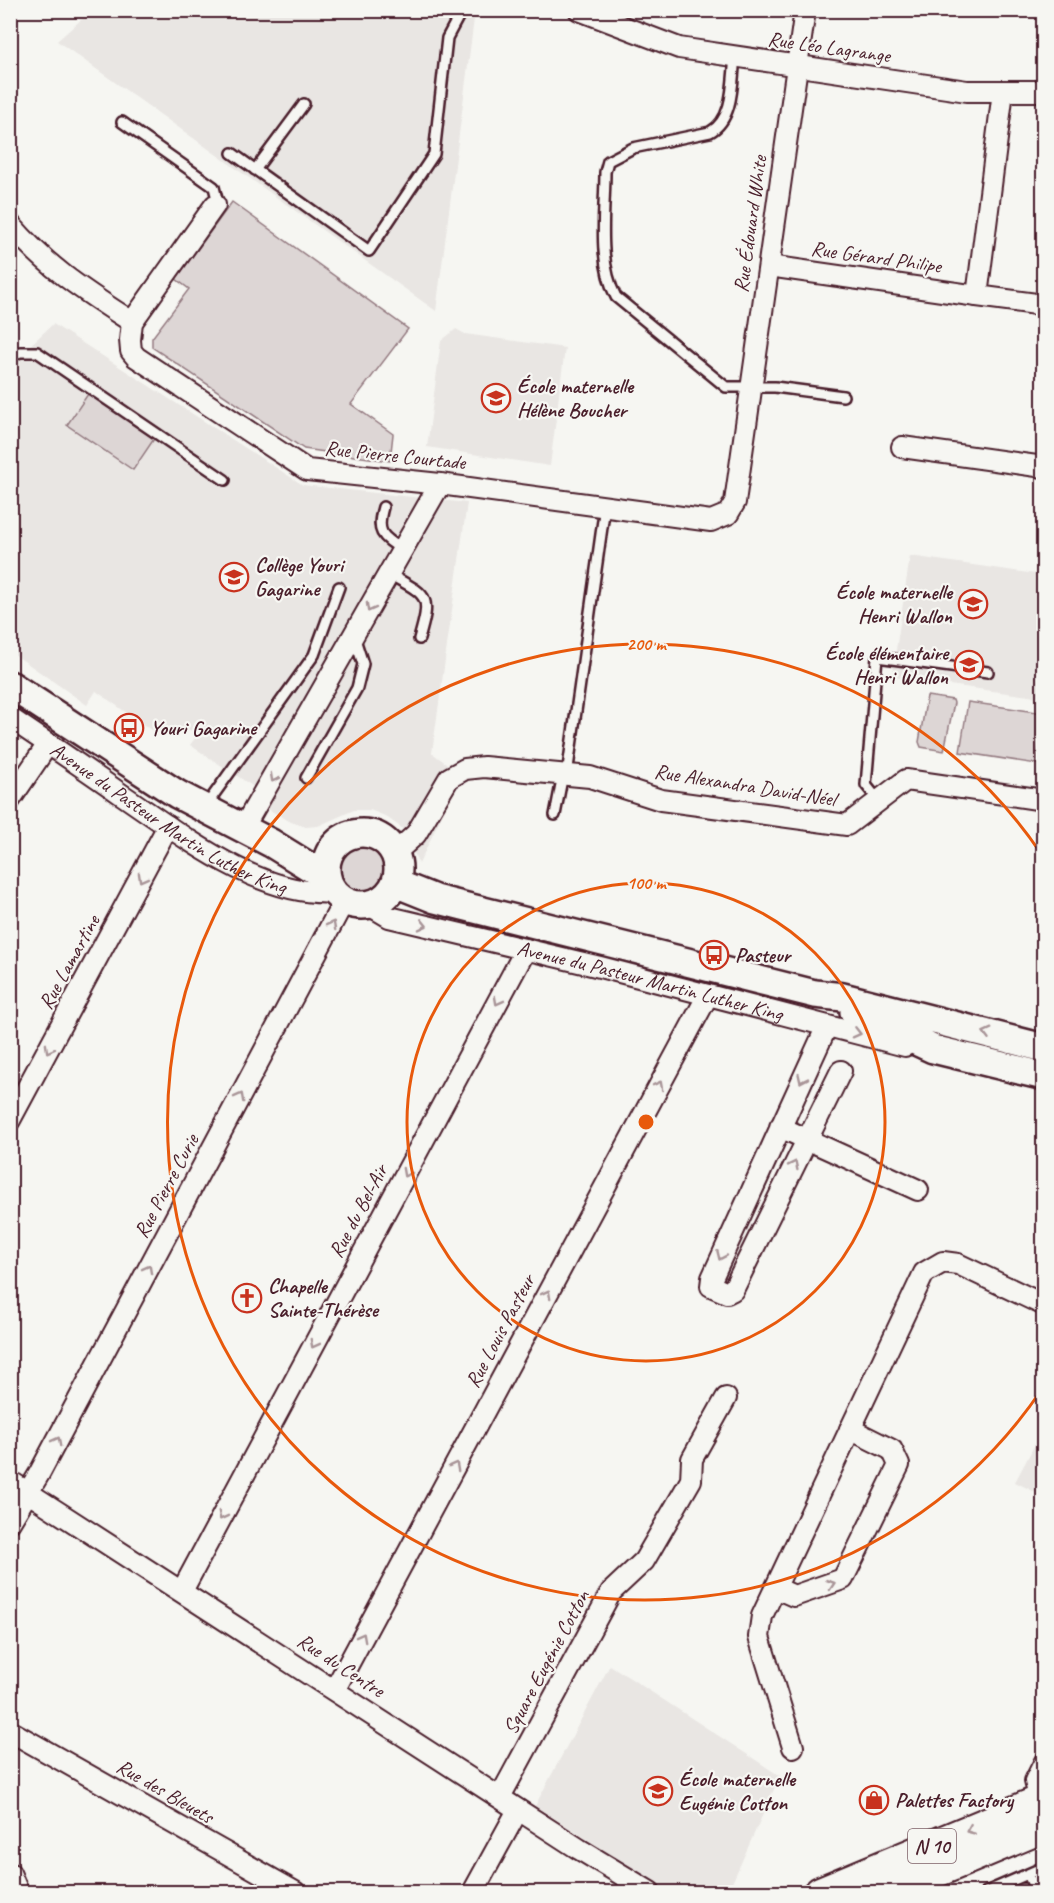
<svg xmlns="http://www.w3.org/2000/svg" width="1054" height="1903" viewBox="0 0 1054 1903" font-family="Caveat,sans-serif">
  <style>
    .built { fill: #e9e6e3 }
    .green { fill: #ddd6d5; stroke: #947a80; stroke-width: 1.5 }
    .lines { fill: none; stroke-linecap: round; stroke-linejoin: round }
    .lane-casing { stroke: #4a1f2b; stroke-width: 14 }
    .street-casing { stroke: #4a1f2b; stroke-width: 24 }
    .secondary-casing { stroke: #4a1f2b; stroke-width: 32 }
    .primary-casing { stroke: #4a1f2b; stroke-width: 34 }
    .lane { stroke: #f6f6f2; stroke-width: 9 }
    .street { stroke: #f6f6f2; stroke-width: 20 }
    .secondary { stroke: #f6f6f2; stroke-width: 27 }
    .primary { stroke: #f6f6f2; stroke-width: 30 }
    .oneway { stroke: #a99598 }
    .ring { fill: none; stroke: #e8590c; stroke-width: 3 }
    .labels { text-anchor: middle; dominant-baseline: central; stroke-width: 4.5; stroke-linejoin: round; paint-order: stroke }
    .shield { fill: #f6f6f2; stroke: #7e6067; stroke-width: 1.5 }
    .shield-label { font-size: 20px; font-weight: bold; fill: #4a1f2b }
    .street-label { font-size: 21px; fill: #4a1f2b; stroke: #f6f6f2 }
    .poi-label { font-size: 21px; font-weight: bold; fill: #4a1f2b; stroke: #f6f6f2; text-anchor: start }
    .centre { fill: #e8590c; stroke: #f6f6f2; stroke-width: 3 }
    .ring-label { font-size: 18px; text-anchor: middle; font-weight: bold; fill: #e8590c; stroke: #f6f6f2; stroke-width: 4.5; stroke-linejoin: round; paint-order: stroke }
  </style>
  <rect width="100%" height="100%" fill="#f6f6f2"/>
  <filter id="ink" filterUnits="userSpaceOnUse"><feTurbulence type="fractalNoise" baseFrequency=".0167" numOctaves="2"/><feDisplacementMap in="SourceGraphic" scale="12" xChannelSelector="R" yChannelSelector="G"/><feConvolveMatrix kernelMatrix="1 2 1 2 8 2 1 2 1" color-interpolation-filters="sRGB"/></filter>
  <g filter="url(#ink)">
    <!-- built -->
    <path class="built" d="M91,11H482L474,19L436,311L57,41Z
      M53,324L303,485L467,503L432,753L461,774L419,864L403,829L385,816L370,810H354L318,826L306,827L291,822L264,807L269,797L190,745L198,734L190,730L158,735L96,691L87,705L11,652V363Z
      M456,329L465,334L565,348L550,466L427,447L441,341Z
      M910,556L1043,575V698L892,677Z
      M1043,1429V1496L1015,1482Z
      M610,1665L780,1776L728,1892H670L535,1806Z"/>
    <!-- green -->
    <path class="green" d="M232,202L408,329L351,404L393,434L390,461L304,449L152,347V338L189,289L176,279Z
      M90,391L156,436L133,470L67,425Z
      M927,696L953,700L954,703L944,751L921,747L919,742Z
      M968,702L1043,713L1037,764L960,752Z
      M337 868a24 24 0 1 1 48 0a24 24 0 1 1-48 0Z"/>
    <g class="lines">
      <!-- lane casing -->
      <g class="lane-casing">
        <path id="lane" d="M735,57C732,82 734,119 710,132L633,148L608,161L605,172C605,212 597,261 616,297L726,387H775L843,396
          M122,122L214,187L217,199L215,205
          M232,153L369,251L434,154L447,38L462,10
          M255,170L304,104
          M10,357L20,352H37L225,480
          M383,507C376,532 381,536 403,550
          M389,574C428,596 432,594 419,639
          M567,775L605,506
          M306,778L357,688L363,664L354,636
          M879,801L866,785L877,657L988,672
          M205,807L314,655L339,587
          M555,815L563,774
          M1028,1874L1036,1892
          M986,1892L1044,1867"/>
      </g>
      <!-- street casing -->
      <g class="street-casing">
        <g id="street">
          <path d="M579,10L679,48L967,91H1044"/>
          <path d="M1003,91L977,296L1044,305"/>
          <path d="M215,205L132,322L130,340L131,351L136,357L307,470L440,484L711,521L728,514L735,502L805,10"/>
          <path d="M10,224C49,269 83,290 132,322"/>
          <path d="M769,266L977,296"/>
          <path d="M902,447L1044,467"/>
          <path id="s1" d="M10,718C47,743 84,768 121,794C179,833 260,898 334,892"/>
          <path d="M10,800L48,744"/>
          <path d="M242,830L440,484"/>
          <path d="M395,853L416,834L449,778L465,769L484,767L590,777L661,800L847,825L906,780L1044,800"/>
          <path id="s2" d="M369,905L389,917L600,967L905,1046"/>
          <path d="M827,1026L712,1278L711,1286L727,1293L733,1290L841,1071"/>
          <path d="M10,1120L168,826"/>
          <path d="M780,1127L918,1190"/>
          <path d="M10,1481L579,1849L650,1892"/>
          <path d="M10,1522L39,1474L344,901"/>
          <path d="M776,1588L794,1596L843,1579L899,1465L892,1450L850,1429"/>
          <path d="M182,1591L526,949"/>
          <path d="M335,1689L708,995"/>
          <path d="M10,1731L295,1892"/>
          <path d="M793,1747L759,1637L762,1616L924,1273L943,1262L958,1264L1044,1305"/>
          <path d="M500,1797L611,1592L644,1561L691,1480L692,1459L726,1398"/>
          <path d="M1040,1801L1035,1781L1044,1763"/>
          <path d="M10,1873L18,1892"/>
          <path d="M473,1892L518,1810"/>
        </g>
      </g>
      <!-- secondary casing -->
      <g class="secondary-casing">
        <path id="secondary" d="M10,685L177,794L271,843L326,877
          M326 869a36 36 0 1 1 72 0a36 36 0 1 1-72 0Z
          M395,883L435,899L815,994L843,997L1044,1048
          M854,1012L933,1049L1044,1076"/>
      </g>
      <!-- primary casing -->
      <g class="primary-casing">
        <path id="primary" d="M820,1892L1044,1799
          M889,1892L1044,1827"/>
      </g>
      <!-- lane -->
      <use href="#lane" class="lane"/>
      <!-- street -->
      <use href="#street" class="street"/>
      <!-- secondary -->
      <use href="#secondary" class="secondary"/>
      <!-- primary -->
      <use href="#primary" class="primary"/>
    </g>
    <!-- one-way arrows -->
    <defs><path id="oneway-chevron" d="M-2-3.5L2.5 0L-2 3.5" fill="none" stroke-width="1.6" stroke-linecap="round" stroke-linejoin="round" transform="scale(1.5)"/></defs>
    <g class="oneway">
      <use href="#oneway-chevron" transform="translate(370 608) rotate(119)"/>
      <use href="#oneway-chevron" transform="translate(274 778) rotate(119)"/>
      <use href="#oneway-chevron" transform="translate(142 878) rotate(119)"/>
      <use href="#oneway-chevron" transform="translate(332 925) rotate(-62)"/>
      <use href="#oneway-chevron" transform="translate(423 925) rotate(13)"/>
      <use href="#oneway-chevron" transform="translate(498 1001) rotate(118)"/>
      <use href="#oneway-chevron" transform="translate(857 1033) rotate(14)"/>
      <use href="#oneway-chevron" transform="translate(987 1033) rotate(-165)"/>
      <use href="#oneway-chevron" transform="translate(49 1049) rotate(119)"/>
      <use href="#oneway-chevron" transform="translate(802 1079) rotate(115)"/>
      <use href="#oneway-chevron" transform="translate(659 1085) rotate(-62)"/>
      <use href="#oneway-chevron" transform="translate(240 1097) rotate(-62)"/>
      <use href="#oneway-chevron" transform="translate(794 1165) rotate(-64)"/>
      <use href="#oneway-chevron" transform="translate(406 1173) rotate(118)"/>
      <use href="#oneway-chevron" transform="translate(721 1256) rotate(114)"/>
      <use href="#oneway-chevron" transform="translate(148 1269) rotate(-62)"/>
      <use href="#oneway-chevron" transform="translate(547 1294) rotate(-62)"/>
      <use href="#oneway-chevron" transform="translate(314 1344) rotate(118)"/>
      <use href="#oneway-chevron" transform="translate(57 1441) rotate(-62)"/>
      <use href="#oneway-chevron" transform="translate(455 1466) rotate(-62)"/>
      <use href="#oneway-chevron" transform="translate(222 1516) rotate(118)"/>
      <use href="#oneway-chevron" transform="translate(831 1584) rotate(-19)"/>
      <use href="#oneway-chevron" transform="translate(362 1637) rotate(-62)"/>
      <use href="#oneway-chevron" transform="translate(970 1830) rotate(157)"/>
    </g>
  </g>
  <!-- distance rings -->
  <g class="ring">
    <circle cx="646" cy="1122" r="239"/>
    <path d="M1042 1389A478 478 0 1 1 1042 855"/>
  </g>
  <!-- icons -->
  <defs>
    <g id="school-ring" transform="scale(1.5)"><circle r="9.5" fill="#f6f6f2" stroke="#c8321e" stroke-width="1.5"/><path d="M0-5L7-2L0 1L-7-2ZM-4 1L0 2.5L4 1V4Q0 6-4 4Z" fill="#c8321e"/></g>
    <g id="bus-ring" transform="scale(1.5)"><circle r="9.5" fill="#f6f6f2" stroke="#c8321e" stroke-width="1.5"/><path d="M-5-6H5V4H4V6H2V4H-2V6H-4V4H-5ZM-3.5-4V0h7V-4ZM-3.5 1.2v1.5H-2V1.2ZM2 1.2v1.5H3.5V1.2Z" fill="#c8321e"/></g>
    <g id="church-ring" transform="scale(1.5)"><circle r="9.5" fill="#f6f6f2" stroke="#c8321e" stroke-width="1.5"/><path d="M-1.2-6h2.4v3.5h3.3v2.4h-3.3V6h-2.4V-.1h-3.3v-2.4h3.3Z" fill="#c8321e"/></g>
    <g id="shop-ring" transform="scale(1.5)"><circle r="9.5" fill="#f6f6f2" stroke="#c8321e" stroke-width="1.5"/><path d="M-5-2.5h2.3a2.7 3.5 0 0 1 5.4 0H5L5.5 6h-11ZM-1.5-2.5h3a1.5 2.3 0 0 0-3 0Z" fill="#c8321e"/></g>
  </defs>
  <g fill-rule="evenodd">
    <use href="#school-ring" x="496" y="398"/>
    <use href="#school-ring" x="234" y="577"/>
    <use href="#school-ring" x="973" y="604"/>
    <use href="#school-ring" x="969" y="665"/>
    <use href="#bus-ring" x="129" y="728"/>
    <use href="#bus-ring" x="714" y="955"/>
    <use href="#church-ring" x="247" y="1298"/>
    <use href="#school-ring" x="658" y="1791"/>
    <use href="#shop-ring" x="874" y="1800"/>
  </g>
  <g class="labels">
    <!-- shield labels -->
    <rect class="shield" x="908" y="1829" width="48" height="34" rx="4.5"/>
    <g class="shield-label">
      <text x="932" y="1846">N 10</text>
    </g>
    <!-- street labels -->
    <g class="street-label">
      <text transform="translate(829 47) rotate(8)">Rue Léo Lagrange</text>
      <text transform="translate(750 224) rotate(-82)">Rue Édouard White</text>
      <text transform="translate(876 257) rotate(8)">Rue Gérard Philipe</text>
      <text transform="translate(395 455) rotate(6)">Rue Pierre Courtade</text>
      <text transform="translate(745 785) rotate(9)">Rue Alexandra David-Néel</text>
      <text stroke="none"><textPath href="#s1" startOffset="188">Avenue du Pasteur Martin Luther King</textPath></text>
      <text transform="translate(69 962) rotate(-61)">Rue Lamartine</text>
      <text stroke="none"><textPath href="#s2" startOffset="292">Avenue du Pasteur Martin Luther King</textPath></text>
      <text transform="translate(166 1186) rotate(-62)">Rue Pierre Curie</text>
      <text transform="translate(358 1211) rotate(-62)">Rue du Bel-Air</text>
      <text transform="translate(500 1331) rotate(-62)">Rue Louis Pasteur</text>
      <text transform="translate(546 1662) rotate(-62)">Square Eugénie Cotton</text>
      <text transform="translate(341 1665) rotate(33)">Rue du Centre</text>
      <text transform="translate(165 1791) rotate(30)">Rue des Bleuets</text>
    </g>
    <!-- poi labels -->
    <g class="poi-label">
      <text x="517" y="386">École maternelle<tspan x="517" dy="24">Hélène Boucher</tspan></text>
      <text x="255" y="565">Collège Youri<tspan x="255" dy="24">Gagarine</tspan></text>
      <text x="952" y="592" text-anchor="end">École maternelle<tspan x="952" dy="24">Henri Wallon</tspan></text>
      <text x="948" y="653" text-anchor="end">École élémentaire<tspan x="948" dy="24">Henri Wallon</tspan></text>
      <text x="150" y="728">Youri Gagarine</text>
      <text x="735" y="955">Pasteur</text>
      <text x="268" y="1286">Chapelle<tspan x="268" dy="24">Sainte-Thérèse</tspan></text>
      <text x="679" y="1779">École maternelle<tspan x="679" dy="24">Eugénie Cotton</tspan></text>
      <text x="895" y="1800">Palettes Factory</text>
    </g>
  </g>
  <circle cx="646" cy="1122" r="9" class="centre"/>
  <g class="ring-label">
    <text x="646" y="650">200 m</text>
    <text x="646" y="889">100 m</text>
  </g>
  <!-- margin -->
  <rect width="1054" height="1903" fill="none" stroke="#f6f6f2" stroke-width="36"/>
  <rect x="18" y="18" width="1018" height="1867" fill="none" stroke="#4a1f2b" stroke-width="2" filter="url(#ink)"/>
</svg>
